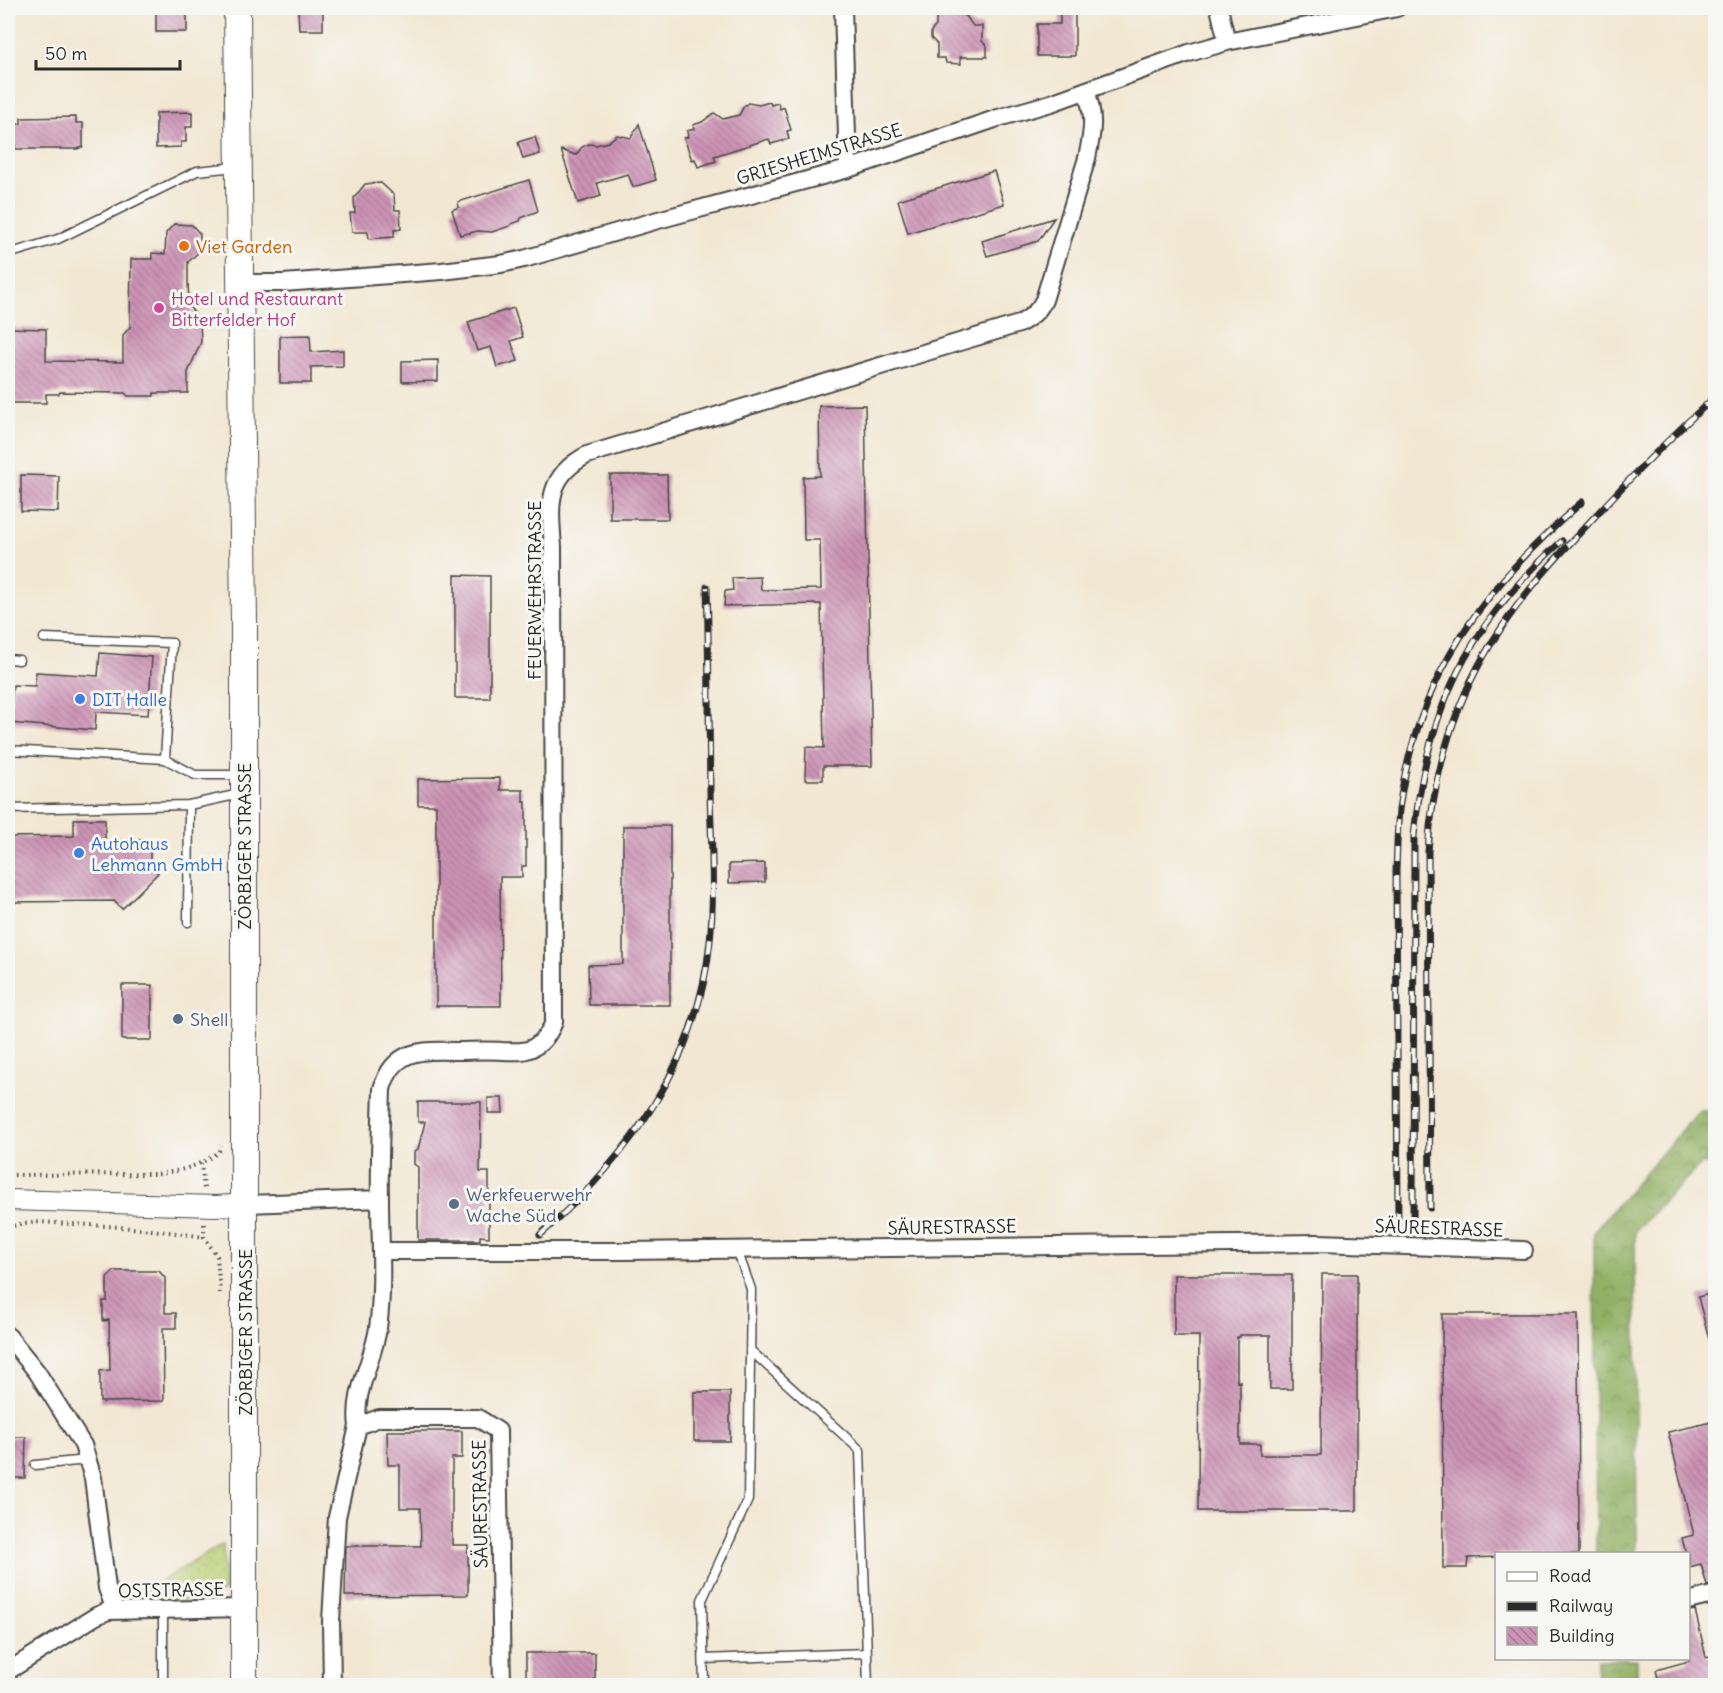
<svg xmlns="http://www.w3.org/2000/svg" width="1723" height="1693" viewBox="0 0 1723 1693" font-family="Delius,sans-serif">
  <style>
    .grass { fill: url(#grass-dots); stroke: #727c4f; stroke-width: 1.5 }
    .forest { fill: url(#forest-crowns); stroke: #5e6e48; stroke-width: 1.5 }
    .building { fill: url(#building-back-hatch) }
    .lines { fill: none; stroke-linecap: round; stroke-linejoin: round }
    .service-casing { stroke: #494744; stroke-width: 11 }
    .minor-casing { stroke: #494744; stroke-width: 20 }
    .tertiary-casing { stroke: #494744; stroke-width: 22 }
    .primary-casing { stroke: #494744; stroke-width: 28 }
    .path { stroke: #494744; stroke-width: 4; stroke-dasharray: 1.5 4.5; stroke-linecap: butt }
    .service { stroke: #fff; stroke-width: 8 }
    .minor { stroke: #fff; stroke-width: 16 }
    .tertiary { stroke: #fff; stroke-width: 20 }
    .primary { stroke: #fff; stroke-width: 26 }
    .rail-casing { stroke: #2b2b2b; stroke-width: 7 }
    .rail { stroke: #f6f6f2; stroke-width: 4.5; stroke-dasharray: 14; stroke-linecap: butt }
    .food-dot { fill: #e8710a; stroke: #f6f6f2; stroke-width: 2 }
    .hotel-dot { fill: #d1479c; stroke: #f6f6f2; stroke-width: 2 }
    .shop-dot { fill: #3f7fe0; stroke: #f6f6f2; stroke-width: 2 }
    .service-dot { fill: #5c6f8a; stroke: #f6f6f2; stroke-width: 2 }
    .labels { text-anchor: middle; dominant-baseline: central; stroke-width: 6; stroke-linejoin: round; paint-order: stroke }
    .street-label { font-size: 18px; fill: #2b2b2b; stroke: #f6f6f2 }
    .food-label { font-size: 18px; fill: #c56008; stroke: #f6f6f2; text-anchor: start }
    .hotel-label { font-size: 18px; fill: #b23c85; stroke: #f6f6f2; text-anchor: start }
    .shop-label { font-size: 18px; fill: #366cbe; stroke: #f6f6f2; text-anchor: start }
    .service-label { font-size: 18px; fill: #4e5e75; stroke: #f6f6f2; text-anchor: start }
  </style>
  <defs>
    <pattern id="grass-dots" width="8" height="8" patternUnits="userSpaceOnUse" patternTransform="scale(1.5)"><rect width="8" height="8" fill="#b8ce73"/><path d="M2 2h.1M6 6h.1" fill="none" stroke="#9eb164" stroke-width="1.8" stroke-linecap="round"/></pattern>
    <pattern id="forest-crowns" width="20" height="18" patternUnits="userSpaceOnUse" patternTransform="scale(1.5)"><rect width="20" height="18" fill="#92b165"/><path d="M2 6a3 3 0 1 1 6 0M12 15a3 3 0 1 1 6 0" fill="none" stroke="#779053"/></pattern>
    <pattern id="building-back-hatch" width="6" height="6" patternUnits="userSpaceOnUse" patternTransform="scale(1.5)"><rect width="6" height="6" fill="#cc93b5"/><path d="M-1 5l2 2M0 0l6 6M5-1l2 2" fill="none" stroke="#a67893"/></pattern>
  </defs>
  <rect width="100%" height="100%" fill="#f6f6f2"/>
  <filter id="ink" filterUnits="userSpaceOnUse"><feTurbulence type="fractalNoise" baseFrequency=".0167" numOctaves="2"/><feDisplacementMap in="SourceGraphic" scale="12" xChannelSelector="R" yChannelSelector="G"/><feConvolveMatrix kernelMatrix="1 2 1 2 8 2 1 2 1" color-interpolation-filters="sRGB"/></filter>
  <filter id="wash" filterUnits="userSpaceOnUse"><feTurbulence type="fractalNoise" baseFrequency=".008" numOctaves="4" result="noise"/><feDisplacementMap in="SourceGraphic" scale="24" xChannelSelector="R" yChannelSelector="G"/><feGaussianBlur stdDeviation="1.35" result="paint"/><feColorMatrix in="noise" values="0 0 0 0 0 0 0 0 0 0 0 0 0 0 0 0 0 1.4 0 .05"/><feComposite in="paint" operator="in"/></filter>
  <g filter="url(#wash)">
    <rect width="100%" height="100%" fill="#f2e7d2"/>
    <!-- grass -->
    <path class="grass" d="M223,1544L225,1590L206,1600H140L133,1598Z"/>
    <!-- forest -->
    <path class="forest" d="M1700,1110L1715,1114V1167L1702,1163L1635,1231L1637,1553H1596L1594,1231Z
      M1597,1659H1637V1685H1597Z"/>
    <g id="blocks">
      <!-- building -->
      <path class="building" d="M156,8H187V32H156Z
        M936,8H952V11L966,16L973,26H982V41L987,46V57H960L961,64L946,63L945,58H937V44L931,38V31L936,26Z
        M323,9V30H299L298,10Z
        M1060,13H1075V56H1037V24H1060Z
        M770,102L771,105L778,103L780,109L784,107L791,130L787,131L789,139L771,144L769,139L714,156L716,161L698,167L695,159L692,160L684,138L688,137L687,131L694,129L693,125L702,122L714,113L723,119L739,115L744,106L748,103L759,105Z
        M192,112V127H186V142H181V147L156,148V113Z
        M76,117V123H83V147L77,149H15V124H21V118Z
        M639,124L656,180L633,187L628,174L597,183L601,196L578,203L561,150L576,155L582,147L589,144L596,145L608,142L617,135L631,138Z
        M535,137L540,154L523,159L518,142Z
        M994,171L1004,204L908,233L898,200Z
        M529,180L538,211L521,218L520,221L511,224L510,226L492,232L478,231L460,235L452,210L459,207L458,202Z
        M381,183L394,195L395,210H400L401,229L394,230V237L369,239L368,232H352L350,213H355L354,198L365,184Z
        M1054,218L1038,241L987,256L982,241Z
        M174,224L192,225L200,234V251L188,262V282L189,306L200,321L201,342L188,372V393H154V396H128L125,393L60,392L59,394H46V403H8V328L46,329V361L123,362V335L130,327L131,259H152V253L165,254L166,233Z
        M514,308L523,337L511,341L518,361L497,367L491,347L477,351L468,322Z
        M310,335L311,352L343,350V366L311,367V383H280V336Z
        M438,360V381L402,382V361Z
        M865,405L872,766H823V780H805L806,747L824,748L821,604L724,606L725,591L733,590L732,578L760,577L761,590L821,589L820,540H804L803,477L820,476L819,406Z
        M21,475L59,476L58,512L21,511Z
        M610,475H667L668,519H610Z
        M455,575L490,576V698H455Z
        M100,653L152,657L148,715L96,712L95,730L9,723L13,685L35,686L36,672L98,676Z
        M500,778V790H523V802H526V866H522V877H500L501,1006H436V805H418V779Z
        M74,819H105V840H150V865L158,873L122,909L114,901L8,902V837L74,836Z
        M623,826H670V1005H589L588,965L623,964Z
        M765,863V882L729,883V864Z
        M122,985H152V1040H122Z
        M488,1098H502L503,1113H488Z
        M418,1102H481L480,1172H489V1237L480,1236V1240H418V1167L414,1164V1152L418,1149L425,1122H418Z
        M114,1271H159L165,1278V1313H176V1328H163L164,1401L100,1402V1371L110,1370L109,1320L103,1321V1301H107V1278Z
        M1322,1274H1357V1511H1198L1199,1336H1174V1275H1292V1389H1270V1335H1240V1337H1237V1382L1240,1381V1444H1260V1455H1321Z
        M1716,1292V1342L1710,1343L1698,1297Z
        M1442,1314H1578L1579,1554H1497V1557L1468,1558L1467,1568H1443Z
        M694,1392H730V1441H694Z
        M1716,1421V1584L1707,1586L1701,1564L1689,1567V1554H1686L1682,1538L1694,1535L1668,1432Z
        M387,1431H462V1458H452V1545H468V1595L345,1596L346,1546H421L420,1508H400V1465H388Z
        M8,1437H26L25,1478H8Z
        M1695,1610L1706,1657L1716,1654V1680L1695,1686H1660L1656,1670L1689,1661V1611Z
        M526,1653H595V1686H526Z"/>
    </g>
  </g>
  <g filter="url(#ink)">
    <use href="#blocks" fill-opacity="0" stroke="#494744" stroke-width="1.5"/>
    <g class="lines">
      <!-- service casing -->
      <g class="service-casing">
        <path id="service" d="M8,254L58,239L197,171L235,167
          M44,638L172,643L165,759
          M8,659L19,660
          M8,750L165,759L195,775H240
          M8,809L189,805L240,794
          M188,922L189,805
          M750,1350L860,1450L868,1686
          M35,1465L88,1460
          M163,1610V1686
          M704,1659L867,1653
          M704,1686L702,1600L748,1500L751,1289L737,1250"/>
      </g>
      <!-- minor casing -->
      <g class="minor-casing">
        <path id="minor" d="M843,8L848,169
          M1219,8L1227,42
          M241,283H283L442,271L501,264L524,259L658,220L848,169L998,118L1051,103L1189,53L1227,42L1397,8
          M245,1204L380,1199
          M381,1251H625L1318,1243L1524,1250
          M8,1336L37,1372L83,1445L93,1478L107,1588L115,1610
          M358,1426L379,1418H478L498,1431L502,1686
          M1688,1601L1716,1594
          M8,1671L96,1616L108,1611L244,1608
          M332,1686L331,1621L337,1517L358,1426C353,1391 373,1362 378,1328C384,1286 380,1242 380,1199C379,1162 381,1126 382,1089C393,1049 421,1050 456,1051C471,1051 487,1050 502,1051C514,1051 524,1053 534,1047C544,1042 549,1033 554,1022L553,547C550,506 545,477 587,455L1019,324C1031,317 1038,312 1044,300L1087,158C1093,130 1095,117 1086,90"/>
      </g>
      <!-- tertiary casing -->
      <g class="tertiary-casing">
        <path id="tertiary" d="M8,1200L216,1206L245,1204"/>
      </g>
      <!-- primary casing -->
      <g class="primary-casing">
        <path id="primary" d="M237,8L244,621V1686"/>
      </g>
      <!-- path -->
      <path class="path" d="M201,1163L204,1189
        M8,1175L158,1174C181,1171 201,1166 219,1151L220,1145
        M204,1224V1237L217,1256L220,1293
        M8,1228C27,1219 49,1223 71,1224C116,1226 159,1230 204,1237"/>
      <!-- service -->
      <use href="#service" class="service"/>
      <!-- minor -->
      <use href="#minor" class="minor"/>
      <!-- tertiary -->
      <use href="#tertiary" class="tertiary"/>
      <!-- primary -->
      <use href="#primary" class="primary"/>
      <!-- rail casing -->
      <g class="rail-casing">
        <path id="rail" d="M1430,1208L1428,852C1432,774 1456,695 1500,630C1525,592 1556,558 1587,525C1628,480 1670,437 1716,396
          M1398,1226L1396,870C1397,850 1397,830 1399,810C1416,678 1483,587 1582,502
          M1413,1230L1414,836C1426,711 1468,624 1562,541
          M540,1235C629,1157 698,1063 710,941C715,891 711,841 710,791C709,723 709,655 707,587"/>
      </g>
      <!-- rail -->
      <use href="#rail" class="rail"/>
    </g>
  </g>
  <!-- markers -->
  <circle class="food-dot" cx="184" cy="246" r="6"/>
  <circle class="hotel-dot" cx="159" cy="308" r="6"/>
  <g class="shop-dot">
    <circle cx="80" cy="699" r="6"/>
    <circle cx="79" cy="853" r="6"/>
  </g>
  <g class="service-dot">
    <circle cx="178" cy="1019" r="6"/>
    <circle cx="454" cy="1204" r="6"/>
  </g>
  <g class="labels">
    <!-- street labels -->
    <g class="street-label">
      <text transform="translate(819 154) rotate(-17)">GRIESHEIMSTRASSE</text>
      <text transform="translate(534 590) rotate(-90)">FEUERWEHRSTRASSE</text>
      <text transform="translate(244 846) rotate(-90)">ZÖRBIGER STRASSE</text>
      <text transform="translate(952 1227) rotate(-1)">SÄURESTRASSE</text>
      <text transform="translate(1439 1228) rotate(2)">SÄURESTRASSE</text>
      <text transform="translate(245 1332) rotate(-90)">ZÖRBIGER STRASSE</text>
      <text transform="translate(480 1504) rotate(-91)">SÄURESTRASSE</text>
      <text transform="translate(171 1590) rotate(-1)">OSTSTRASSE</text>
    </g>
    <!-- food labels -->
    <g class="food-label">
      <text x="196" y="246">Viet Garden</text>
    </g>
    <!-- hotel labels -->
    <g class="hotel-label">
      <text x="171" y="298">Hotel und Restaurant<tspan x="171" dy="21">Bitterfelder Hof</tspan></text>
    </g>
    <!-- shop labels -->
    <g class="shop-label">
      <text x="92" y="699">DIT Halle</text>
      <text x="91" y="843">Autohaus<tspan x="91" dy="21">Lehmann GmbH</tspan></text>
    </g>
    <!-- service labels -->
    <g class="service-label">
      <text x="190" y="1019">Shell</text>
      <text x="466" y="1194">Werkfeuerwehr<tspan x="466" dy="21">Wache Süd</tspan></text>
    </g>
  </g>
  <!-- margin -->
  <rect width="1723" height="1693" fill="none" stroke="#f6f6f2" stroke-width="30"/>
  <!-- legend -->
  <rect x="1495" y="1552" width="195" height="108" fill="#f6f6f2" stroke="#a5a5a2" stroke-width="1.5"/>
  <rect x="1507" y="1572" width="30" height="9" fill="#ffffff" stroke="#a5a5a2" stroke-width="1.5"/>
  <text x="1549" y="1582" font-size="18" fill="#2b2b2b">Road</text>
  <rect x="1507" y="1602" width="30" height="9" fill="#2b2b2b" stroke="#a5a5a2" stroke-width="1.5"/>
  <text x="1549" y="1612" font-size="18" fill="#2b2b2b">Railway</text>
  <rect x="1507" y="1627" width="30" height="18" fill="url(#building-back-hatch)" stroke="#a5a5a2" stroke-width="1.5"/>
  <text x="1549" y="1642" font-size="18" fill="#2b2b2b">Building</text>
  <!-- scale -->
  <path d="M36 60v9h144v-9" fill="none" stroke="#2b2b2b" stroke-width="3"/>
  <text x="45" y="60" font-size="18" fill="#2b2b2b" stroke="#f6f6f2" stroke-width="4.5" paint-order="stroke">50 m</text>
</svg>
